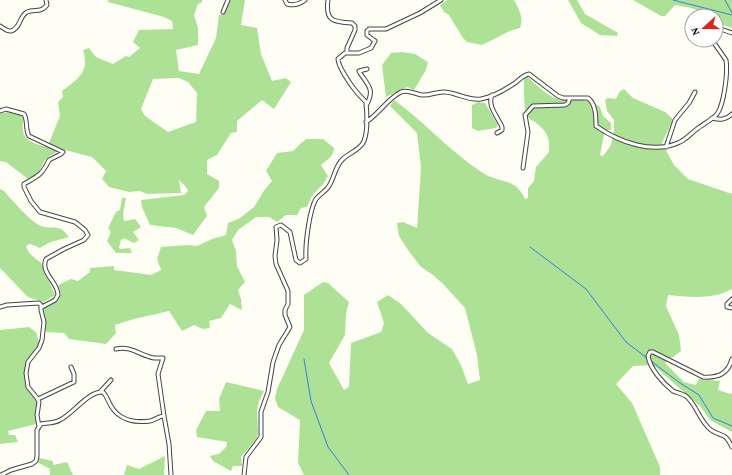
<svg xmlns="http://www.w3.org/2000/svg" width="732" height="475" viewBox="0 0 732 475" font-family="'Crimson Pro',serif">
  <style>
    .forest { fill: #ade296; fill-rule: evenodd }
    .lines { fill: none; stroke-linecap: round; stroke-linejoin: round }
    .stream { stroke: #3180dc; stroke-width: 1 }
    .street-casing { stroke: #444; stroke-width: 5 }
    .street { stroke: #fff; stroke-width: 3 }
  </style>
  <rect width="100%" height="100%" fill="#fffef4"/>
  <!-- forest -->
  <path class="forest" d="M108,0H202V2L198,4L194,15L198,28V45L176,50L179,71L199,74L216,38L219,15L224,14L230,0H245L241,25L257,28L261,54L272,81L286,78L291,82L274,109L262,100L237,121V132L231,133L217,155L207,160V174L219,181V188L204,207L207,216L193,235L176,228L150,225L142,207L141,200L184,195L188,191L186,187L179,180L181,193L147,194L139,191L129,192L109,187L102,179L106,171L92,157L65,150L49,143L60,116L58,102L63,97L62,91C78,79 90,72 83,50L89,48L96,57L113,64L126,56L129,57L140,48L133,42L139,30L173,29L172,21L164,17L108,2ZM179,78L188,82L197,93L196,122L168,132L145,116L141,109L153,79Z
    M447,0H514C519,9 524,18 520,28L510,31L482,45L467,42L463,38L449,15L444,12L440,5Z
    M568,0H577L585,14L618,33L617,36L600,35L581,23Z
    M633,0H732V28L721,24L716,21V16C707,16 700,11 691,8C686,7 680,6 675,5L665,16H661Z
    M402,52L415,54L428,62L426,70L414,90L407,87L386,97L382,65L391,53Z
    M527,76C534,83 549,97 558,99C573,102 587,96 600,107L603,116L611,123V130H605L600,155L603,156L611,145L614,130V120L607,111L605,100L608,98L616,99L620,91L624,89L633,98L665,112L672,118V122L662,143L674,165L688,179L732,194V289C712,300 690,297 668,295L666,306L679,335L681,351L665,363L684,382L696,385L699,379L720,381L718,390L730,394L732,393V432L710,420L700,406L653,365L633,366L616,384L632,403L660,467V475H304L298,463L300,420L278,407L275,398L277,389L304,330V295L323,282L328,283L349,302L346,313L345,335L329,363L344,390L349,387L351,343L381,332L384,323L377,302L388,295L401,304L428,333L452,349L461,365L468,384L480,380L477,355L465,308L443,284L433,275L421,267L408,250L399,236L397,223L403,222L417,228L421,168L417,133L390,106L394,100C425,122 450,152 483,173C500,184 515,177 525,199L528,198V188L534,181L536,167L549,152C550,138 547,131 535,122C533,121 529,119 528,117C523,110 524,87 524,79Z
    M478,102L485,103L498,125L496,128L478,131L472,128V105Z
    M8,112L22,115C24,120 22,125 23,131C25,144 45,146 55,149L57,151C54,155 52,154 48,157C43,161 41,169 38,174L28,179L6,162L0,161V113Z
    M306,139H323L334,148C334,156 327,160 321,165L328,176L324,183L312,196L307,207L301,208L297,215H286L277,222L269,217H256L238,230L232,240L236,251L237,266L245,282L238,290L241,299L242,310L230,304L221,318L209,321L210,328L203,329L194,325L182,331L169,311L134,319L115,325L116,333L106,344L69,339L64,333L46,332V319L43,308L58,299L61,294L58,285L71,279L78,281L90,272V268L114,266V270L151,275L161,270L157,259L161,247L188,245L197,246L212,239L226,235L228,223L240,218L254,207L263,192L272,181L266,171L277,153L293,151L300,144Z
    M0,189L4,191C11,199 32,223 41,226C54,230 59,223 69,237C56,241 52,240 40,248L30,244L26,246L29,253L41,263L55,295L44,302L28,297L0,268Z
    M122,198H126L123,214L124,221L135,219L141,227L133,232L139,240L134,243L124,238L121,240L119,247L120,249L130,248L132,253H116L107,241L111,232L108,228L116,212L120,210Z
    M29,327L36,332L39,342L33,354L26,362L25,373L27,386L37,399L36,424L8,431L9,435H15L18,442L0,444V330Z
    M226,382L264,391L259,401L257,411L258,432L257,438L241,457L242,466H233L231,471L213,461L210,456L219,454L226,447L227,442L197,437L196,430L206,411H220L219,399Z
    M165,456L164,475H124L127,465L139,469Z
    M39,458L53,461V465L67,462L73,475H50V469L39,463Z"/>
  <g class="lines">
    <!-- stream -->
    <path class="stream" d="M673,0L732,15
      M725,0L732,13
      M530,247L586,289L626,342L647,358
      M304,359L311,401L328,447L349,475
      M651,361L680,383L699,395L713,418L732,426"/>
    <!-- street casing -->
    <g class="street-casing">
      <path id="street" d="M285,0L287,4C294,6 300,4 305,0
        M328,0C325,21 333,22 352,23L355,26V30L347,48V53
        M223,12L228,0
        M716,25L718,28L732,33
        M0,26C4,28 7,32 11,31C21,28 19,16 27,12C35,9 41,13 47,5L46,0
        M492,95C487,106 498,117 502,127V130L497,133
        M366,106C375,90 369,86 360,73L359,71L367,69
        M0,111L6,109L24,114C28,121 25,129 29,136L63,152L61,154L49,160C42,175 38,176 24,184V187L31,201L40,212L75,222L85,230L88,235L84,240L64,249L46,259C40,273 58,282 58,295L55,300L42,307
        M712,118C720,120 726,120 732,114
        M366,122C379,114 387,99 401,92C408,89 414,94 422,95C430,96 437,91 445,92C458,93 468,101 481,99C491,97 503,91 512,85C518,82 522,75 529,74L558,96L563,98H588C596,104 596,117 596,126C619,142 653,155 680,142C687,139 691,133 697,129C703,124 712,120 717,114C724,105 728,72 726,60L712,40
        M666,147L675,120L689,103L695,92
        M523,168L528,132L525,115L533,106L565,105L568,103L570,98
        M732,299L727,304V307L732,308
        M0,307L7,305L39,303L41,305V310L44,322L42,340L39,348L28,362L26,373L28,387L37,398L39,402L37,415L39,427
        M116,349C130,345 141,356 154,358C157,358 160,358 163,358L158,374L164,416
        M732,359C728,374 718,378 703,377L653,352H650L648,356C650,369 663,383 673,391C677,393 684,394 687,397C697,406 700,422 711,430C723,438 724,431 732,447
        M100,392L111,380
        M38,399L74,382V374L71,367
        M1,475L11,470L32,464L36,461L37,456V430L41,424C47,423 55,423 60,420C73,414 88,391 103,392C107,396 108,401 111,406C119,420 135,423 150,421C155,420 159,416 164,416L169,444L171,475
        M244,475L246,457L261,437V412L268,392L273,362L279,345L290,327L285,315V310L288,304V291L276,264L275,256L277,240L276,227L281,225L290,232L296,260L300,263L306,259C305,246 309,211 316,199C320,194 326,191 329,186C334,178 335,168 341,161C347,153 360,151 364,141C368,131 367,113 366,102C362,98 358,94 355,90C350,84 338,66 338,59L345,53H359L371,48L375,41L367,35V31L369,29H386L420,13L441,0"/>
    </g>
    <!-- street -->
    <use href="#street" class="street"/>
  </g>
  <!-- north arrow -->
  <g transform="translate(704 28) rotate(249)"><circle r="19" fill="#ffffff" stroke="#a0a0a0"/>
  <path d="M0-3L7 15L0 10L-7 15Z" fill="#d22918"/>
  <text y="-6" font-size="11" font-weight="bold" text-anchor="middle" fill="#111111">N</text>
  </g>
</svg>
